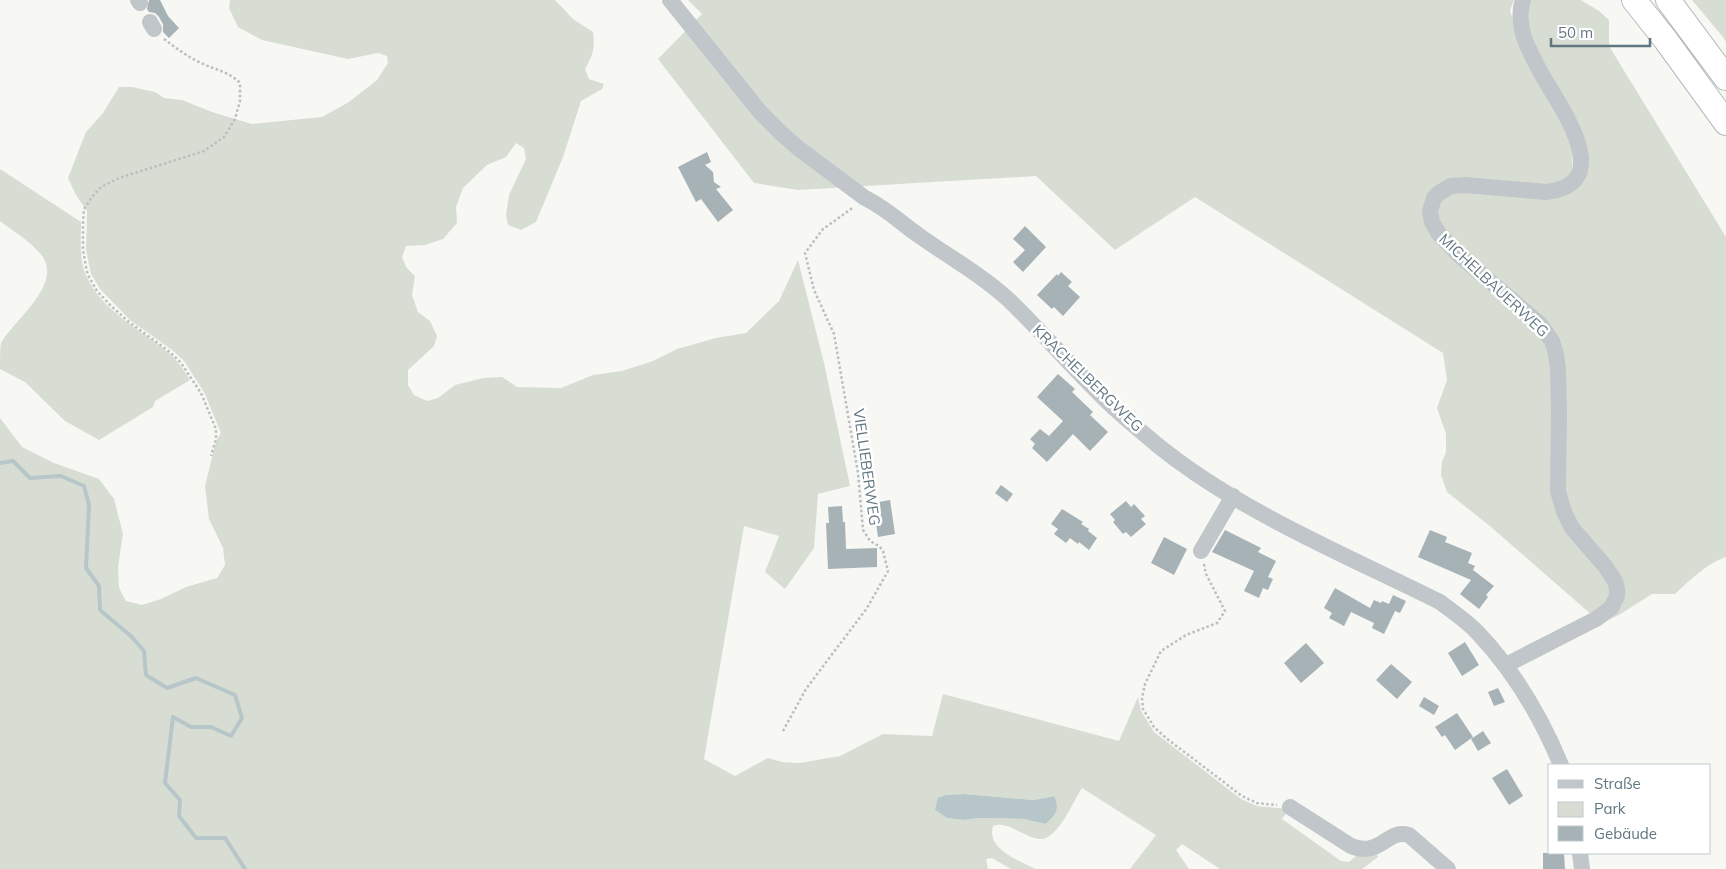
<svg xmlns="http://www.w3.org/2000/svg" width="1726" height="869" viewBox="0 0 1726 869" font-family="Mulish,sans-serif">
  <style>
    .green { fill: #d8ddd3; fill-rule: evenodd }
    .water { fill: #b7c6c9 }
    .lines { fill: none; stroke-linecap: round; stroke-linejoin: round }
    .stream { stroke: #b7c6c9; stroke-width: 4 }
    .building { fill: #a7b2b6 }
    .highway-casing { stroke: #b5babd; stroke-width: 26 }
    .path { stroke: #babec0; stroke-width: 2.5; stroke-dasharray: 2.5 2.5; stroke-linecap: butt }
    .minor { stroke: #c0c6c9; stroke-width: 16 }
    .highway { stroke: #fff; stroke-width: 24 }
    .labels { text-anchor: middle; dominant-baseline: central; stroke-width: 5; stroke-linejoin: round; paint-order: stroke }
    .street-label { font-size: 15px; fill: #617781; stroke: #fff }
  </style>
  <rect width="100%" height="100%" fill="#f7f7f4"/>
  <!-- green -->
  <path class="green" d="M230,0H555L573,19L593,32C595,49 593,55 585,69L589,79L604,84L602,89L581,101L563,157L536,222L521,230L508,225L506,215L509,195L526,159L524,148L516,143L506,157L487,165L463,188L456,207L457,223L443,239L425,245L406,246L402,257L406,267L415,276L412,295L418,312L430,321L437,336L434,346L408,370V385L414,395L427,401L438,398L455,385L483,378L502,377L517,387L561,388L593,375L622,371L653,361L677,349L716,338L746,333L779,301L798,260L824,363L850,486L818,494L814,548L785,589L765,572L779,536L744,526L704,759L735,776L768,758L782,762L800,763L840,756L883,734L932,736L943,694L1119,741L1138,697L1141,711L1154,732L1241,799L1257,806L1289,809L1282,819L1341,861L1349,862L1359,853L1375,851L1378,857L1362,869H1220L1182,844L1176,850L1189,869H1130L1156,835L1082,788C1073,802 1058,838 1042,839C1034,840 1023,833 1016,830C1008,826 1002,823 993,826C986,849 1019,860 1035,869H1011L992,858L986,859L988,869H0V418L22,447L54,463L99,479L114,499L123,534L118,567L119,588L126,601L142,605L161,599L186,587L217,578L225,565L223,548L209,519L205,486L216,441L221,433L204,392L184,361L172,350L130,320L100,289L91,274L86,250L87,211L76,195L68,178L86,132L103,113L119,87H132L155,92L164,98L182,100L212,112L252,124L322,117L349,102L377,80L388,63L387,56L378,53L348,59L262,40L238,27L229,8ZM964,794L1034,800L1053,796L1045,824L1024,819L980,818L963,820L947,818L935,810L946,795Z
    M688,0H1514L1510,10L1520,46L1535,77L1565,124L1573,143L1572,170L1568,177L1563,182L1546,185C1520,183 1463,173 1441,184L1447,194L1453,191L1465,190L1546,197C1563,195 1573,193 1581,178C1603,138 1544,78 1530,42C1526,29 1523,13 1528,0H1581L1599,11L1609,20V46L1726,237V557C1706,564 1690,580 1675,594H1652L1619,615L1601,623L1491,527L1447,492L1441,475L1442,462L1446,452V434L1437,408L1447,380L1443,353L1195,197L1115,250L1036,176L798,190L754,183L658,59L702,14Z
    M1692,0H1726V42L1723,37Z
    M0,169L81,222C81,240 79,259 86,275C102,312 141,329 169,353C178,361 184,370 190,380L155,401L153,407L99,440L65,421L25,382L0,369C0,362 0,349 1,343C15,318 67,282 39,252C28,240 13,231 0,221Z"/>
  <!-- water -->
  <path class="water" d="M964,794L1034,800L1054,796C1060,808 1056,816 1045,824L1024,819L980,818L963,820L947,818L935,810L938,798L946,795Z"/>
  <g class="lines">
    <!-- stream -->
    <path class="stream" d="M0,463L13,461L30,478L61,476L84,486L89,505L86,568L99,586L100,610L132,637L144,651L146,675L167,688L196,678L235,695L242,718L231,736L211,727H191L173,717L165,783L180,800L179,816L196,838H225L245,869"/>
  </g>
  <!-- building -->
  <path class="building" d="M149,0H160L168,16L179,28L169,38L163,32V24L159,17L155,13L149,12L147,9Z
    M707,152L711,162L705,165L713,172L714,182L721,187L716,189L733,210L718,222L701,199L696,202L678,167Z
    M1025,226L1046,247L1023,272L1013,262L1025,250L1013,239Z
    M1061,272L1072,282L1068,286L1080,297L1063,316L1054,307L1052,309L1037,295L1057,274L1058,276Z
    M1058,374L1075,389L1072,392L1093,412L1090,415L1108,432L1090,451L1073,434L1047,462L1032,448L1035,444L1030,439L1040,429L1049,436L1063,421L1037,397Z
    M1001,485L1013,494L1007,502L995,493Z
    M890,500L895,534L878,537L873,503Z
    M1126,501L1131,507L1134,504L1145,516L1141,519L1146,524L1131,537L1126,532L1123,534L1113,522L1115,520L1110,514Z
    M842,506L843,522H845L846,549L877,548V567L828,569L826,523H829L828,507Z
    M1062,509L1083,522L1081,524L1089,529L1088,531L1097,538L1089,550L1079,542L1078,544L1070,538L1066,543L1054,534L1058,529L1051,524Z
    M1225,530L1261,548L1258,552L1276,561L1268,577L1273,579L1268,590L1263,588L1259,598L1244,591L1254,571L1212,552Z
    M1430,530L1447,537L1445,542L1472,553L1468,563L1475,566L1473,570L1494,586L1486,595L1488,597L1479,609L1460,594L1471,580L1418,557Z
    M1164,537L1187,549L1174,575L1151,563Z
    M1335,588L1370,608L1374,600L1381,603L1382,601L1389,604L1393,595L1406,601L1400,613L1395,611L1384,634L1372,628L1374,623L1351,612L1344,626L1329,618L1332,613L1324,608Z
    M1465,642L1479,665L1462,676L1448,653Z
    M1306,643L1324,663L1301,683L1284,663Z
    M1391,664L1412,682L1397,699L1376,680Z
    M1498,688L1505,702L1494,706L1488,692Z
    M1424,697L1439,706L1434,715L1419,706Z
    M1457,713L1473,737L1455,750L1445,735L1442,737L1435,727Z
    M1483,731L1491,743L1478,751L1471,739Z
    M1507,769L1523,796L1509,805L1492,778Z
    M1543,853H1564L1565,869H1543Z"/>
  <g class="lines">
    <!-- highway casing -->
    <g class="highway-casing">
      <path id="highway" d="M1634,0L1665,39L1726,123
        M1668,0L1726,78"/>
    </g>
    <!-- path -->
    <path class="path" d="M164,39C176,48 188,57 201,63C215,70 228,71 240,83V101L235,119L224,137L204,151L119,178L101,187L92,197L84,209L83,222V250L86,267L88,275L97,291L111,306L129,322L170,352L181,363L201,393L216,429V439L211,456
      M1204,564L1206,574L1225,611L1217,623L1186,635L1161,651L1145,684L1142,698L1143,709L1154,727L1166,738L1242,796L1257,803L1277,805
      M783,731L806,689L867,608L888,571L883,551L879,546L870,541L863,530L858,473L834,334L814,290L805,253L823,229L854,207"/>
    <!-- minor -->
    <path class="minor" d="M138,0L140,3
      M670,0L760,112L781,133L798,148L865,198C886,208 902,224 921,237C951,258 983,276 1010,301C1045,335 1077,373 1113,407C1127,420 1142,432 1156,444C1238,511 1346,555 1440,602C1453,612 1467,621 1478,633C1514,671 1541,717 1561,765
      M150,22L154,29
      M1201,551L1233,496
      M1506,665L1596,619L1611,608L1617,596V589L1615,581L1605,566L1572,528L1564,512L1558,491L1559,413L1558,369L1556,354L1552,341L1540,324L1460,256L1439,234L1432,222L1430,211L1434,198L1439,193L1451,186L1465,185L1546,192C1619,184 1558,104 1541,73C1536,64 1531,54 1527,45C1521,32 1518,13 1523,0
      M1290,807L1351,846C1381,858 1387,828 1409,835L1448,869
      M1580,853L1582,869"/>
    <!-- highway -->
    <use href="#highway" class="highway"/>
  </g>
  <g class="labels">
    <!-- street labels -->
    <g class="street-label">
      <text transform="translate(1494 285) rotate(43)">MICHELBAUERWEG</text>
      <text transform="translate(1088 378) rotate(44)">KRACHELBERGWEG</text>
      <text transform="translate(867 467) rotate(82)">VIELLIEBERWEG</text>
    </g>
  </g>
  <!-- legend -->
  <rect x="1548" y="764" width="162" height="90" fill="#ffffff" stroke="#c0c9cd"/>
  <rect x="1558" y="780" width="25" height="8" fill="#c0c6c9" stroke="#c0c9cd"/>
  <text x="1594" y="789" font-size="15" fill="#617781">Straße</text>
  <rect x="1558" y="802" width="25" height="15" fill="#d8ddd3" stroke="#c0c9cd"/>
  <text x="1594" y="814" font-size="15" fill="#617781">Park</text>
  <rect x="1558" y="826" width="25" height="15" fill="#a7b2b6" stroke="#c0c9cd"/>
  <text x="1594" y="839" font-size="15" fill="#617781">Gebäude</text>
  <!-- scale -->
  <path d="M1551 38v8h99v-8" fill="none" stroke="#617781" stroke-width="2.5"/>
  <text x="1558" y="38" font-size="15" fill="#617781" stroke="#ffffff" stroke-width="4" paint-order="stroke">50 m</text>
</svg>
